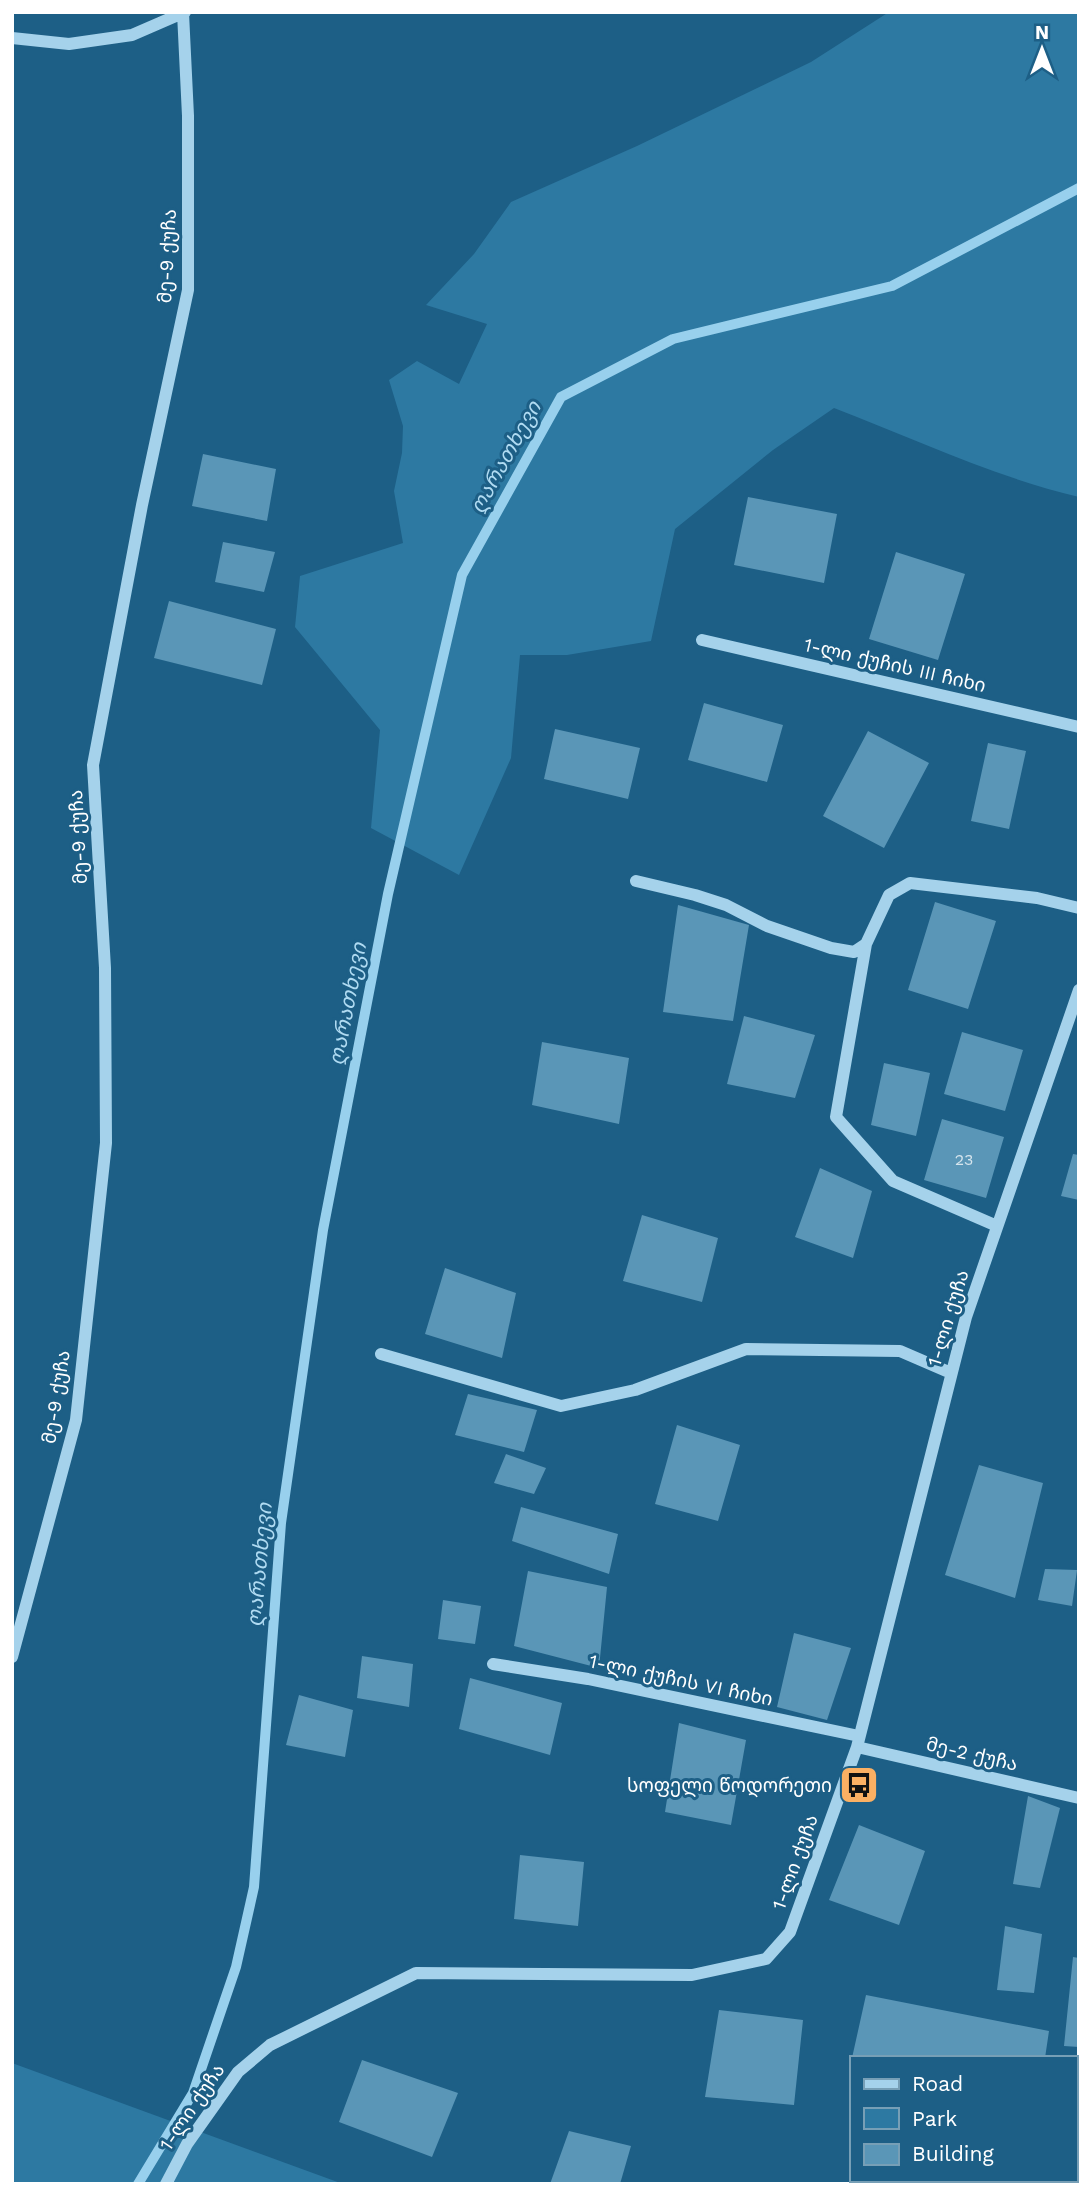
<svg xmlns="http://www.w3.org/2000/svg" width="1091" height="2196" viewBox="0 0 1091 2196" font-family="'Work Sans','Noto Sans Georgian',sans-serif">
  <style>
    .green { fill: #2d79a2 }
    .lines { fill: none; stroke-linecap: round; stroke-linejoin: round }
    .stream { stroke: #98d0ed; stroke-width: 10 }
    .building { fill: #5a96b7 }
    .minor { stroke: #a5d2eb; stroke-width: 12 }
    .labels { text-anchor: middle; dominant-baseline: central; stroke-width: 6; stroke-linejoin: round; paint-order: stroke }
    .number-label { font-size: 16px; fill: #d6e5ed }
    .street-label { font-size: 19px; fill: #fff; stroke: #1d5f86 }
    .poi-label { font-size: 19px; fill: #fff; stroke: #1d5f86; text-anchor: end }
    .water-label { font-size: 21px; font-style: italic; fill: #b0dbf2; stroke: #1d5f86 }
  </style>
  <rect width="100%" height="100%" fill="#1d5f86"/>
  <!-- green -->
  <path class="green" d="M889,12H1079V497C994,477 915,439 834,408L773,450L675,529L651,641L567,655H520L511,758L459,875L371,828L380,730L295,627L300,576L403,543L394,491L402,453L403,426L389,380L417,361L459,384L487,324L426,305L474,254L511,202L637,146L811,62Z
    M12,2063L343,2184H12Z"/>
  <g class="lines">
    <!-- stream -->
    <path class="stream" d="M138,2184L193,2093L236,1967L254,1887L281,1523L323,1230L388,894L462,575L561,397L673,339L892,286L1079,188"/>
  </g>
  <!-- building -->
  <path class="building" d="M203,454L276,469L267,521L192,506Z
    M748,497L837,514L824,583L734,565Z
    M223,542L275,552L264,592L215,582Z
    M896,552L965,574L938,660L869,639Z
    M169,601L276,629L262,685L154,658Z
    M704,703L783,725L767,782L688,760Z
    M555,729L640,748L628,799L544,779Z
    M868,731L929,763L884,848L823,816Z
    M988,743L1026,751L1009,829L971,821Z
    M935,902L996,921L968,1009L908,990Z
    M678,905L749,925L733,1021L663,1012Z
    M744,1016L815,1035L795,1098L727,1084Z
    M962,1032L1023,1050L1005,1111L944,1094Z
    M542,1042L629,1058L619,1124L532,1105Z
    M884,1063L930,1073L916,1136L871,1125Z
    M942,1119L1004,1137L986,1198L924,1180Z
    M1073,1154L1079,1155V1200L1061,1196Z
    M820,1168L872,1191L853,1258L795,1237Z
    M642,1215L718,1238L702,1302L623,1281Z
    M445,1268L516,1293L502,1358L425,1334Z
    M468,1394L537,1410L524,1452L455,1435Z
    M677,1425L740,1445L718,1521L655,1504Z
    M506,1454L546,1468L534,1494L494,1483Z
    M979,1465L1043,1483L1015,1598L945,1575Z
    M521,1507L618,1534L609,1574L512,1541Z
    M1045,1569L1077,1570L1072,1606L1038,1600Z
    M528,1571L607,1587L599,1668L514,1646Z
    M443,1600L481,1606L475,1644L438,1639Z
    M794,1633L851,1648L827,1720L777,1707Z
    M362,1656L413,1664L409,1707L357,1698Z
    M470,1678L562,1703L550,1755L459,1729Z
    M299,1695L353,1710L345,1757L286,1745Z
    M679,1723L746,1740L731,1825L665,1812Z
    M1028,1796L1060,1808L1040,1888L1013,1884Z
    M859,1825L925,1851L899,1925L829,1900Z
    M520,1855L584,1862L578,1926L514,1919Z
    M1005,1926L1042,1934L1034,1993L997,1990Z
    M1073,1957L1079,1958V2047L1064,2046Z
    M866,1995L1049,2031L1045,2058H852Z
    M719,2010L803,2020L794,2105L705,2097Z
    M362,2060L458,2093L432,2157L339,2122Z
    M569,2131L631,2146L620,2184H550Z"/>
  <g class="lines">
    <!-- minor -->
    <path class="minor" d="M12,38L69,44L132,35L185,12
      M702,640L1079,727
      M636,881L695,895L726,905L767,926L831,948L854,952L866,944L889,895L910,883L1037,898L1079,908
      M866,944L836,1117L893,1181L997,1226
      M381,1354L561,1406L635,1390L746,1349L900,1351L951,1373
      M12,1657L76,1420L106,1143L105,968L93,765L142,505L188,290V116L183,13
      M493,1664L588,1679L859,1736
      M857,1747L1079,1798
      M166,2184L187,2144L238,2072L270,2045L416,1973L692,1975L766,1959L790,1932L857,1747L966,1317L1079,990"/>
  </g>
  <!-- icons -->
  <defs>
    <g id="bus-square" transform="scale(2.0125)"><rect x="-9" y="-9" width="18" height="18" rx="4" fill="#fbb063" stroke="#1d5f86"/><path d="M-5-6H5V4H4V6H2V4H-2V6H-4V4H-5ZM-3.5-4V0h7V-4ZM-3.5 1.2v1.5H-2V1.2ZM2 1.2v1.5H3.5V1.2Z" fill="#111"/></g>
  </defs>
  <g fill-rule="evenodd">
    <use href="#bus-square" x="859" y="1785"/>
  </g>
  <g class="labels">
    <!-- number labels -->
    <g class="number-label">
      <text x="964" y="1159">23</text>
    </g>
    <!-- street labels -->
    <g class="street-label">
      <text transform="translate(167 256) rotate(-87)">მე-9 ქუჩა</text>
      <text transform="translate(895 665) rotate(13)">1-ლი ქუჩის III ჩიხი</text>
      <text transform="translate(78 837) rotate(-93)">მე-9 ქუჩა</text>
      <text transform="translate(948 1318) rotate(-73)">1-ლი ქუჩა</text>
      <text transform="translate(56 1397) rotate(-81)">მე-9 ქუჩა</text>
      <text transform="translate(681 1680) rotate(12)">1-ლი ქუჩის VI ჩიხი</text>
      <text transform="translate(972 1754) rotate(13)">მე-2 ქუჩა</text>
      <text transform="translate(795 1862) rotate(-70)">1-ლი ქუჩა</text>
      <text transform="translate(192 2107) rotate(-56)">1-ლი ქუჩა</text>
    </g>
    <!-- poi labels -->
    <g class="poi-label">
      <text x="832" y="1785">სოფელი წოდორეთი</text>
    </g>
    <!-- water labels -->
    <g class="water-label">
      <text transform="translate(505 457) rotate(-61)">ღარათხევი</text>
      <text transform="translate(347 1004) rotate(-79)">ღარათხევი</text>
      <text transform="translate(259 1565) rotate(-85)">ღარათხევი</text>
    </g>
  </g>
  <!-- border -->
  <rect width="1091" height="2196" fill="none" stroke="#ffffff" stroke-width="28"/>
  <!-- legend -->
  <rect x="850" y="2056" width="228" height="126" fill="#1d5f86" stroke="#779fb6" stroke-width="2"/>
  <rect x="864" y="2079" width="35" height="10" fill="#a5d2eb" stroke="#779fb6" stroke-width="2"/>
  <text x="912" y="2091" font-size="21" fill="#ffffff">Road</text>
  <rect x="864" y="2108" width="35" height="21" fill="#2d79a2" stroke="#779fb6" stroke-width="2"/>
  <text x="912" y="2126" font-size="21" fill="#ffffff">Park</text>
  <rect x="864" y="2144" width="35" height="21" fill="#5a96b7" stroke="#779fb6" stroke-width="2"/>
  <text x="912" y="2161" font-size="21" fill="#ffffff">Building</text>
  <!-- north arrow -->
  <g transform="translate(1042 49)" stroke="#1d5f86" stroke-width="5" paint-order="stroke">
  <path d="M0-5L12 26L0 18L-12 26Z" fill="#ffffff"/>
  <text y="-10" font-size="19" font-weight="bold" text-anchor="middle" fill="#ffffff">N</text>
  </g>
</svg>
